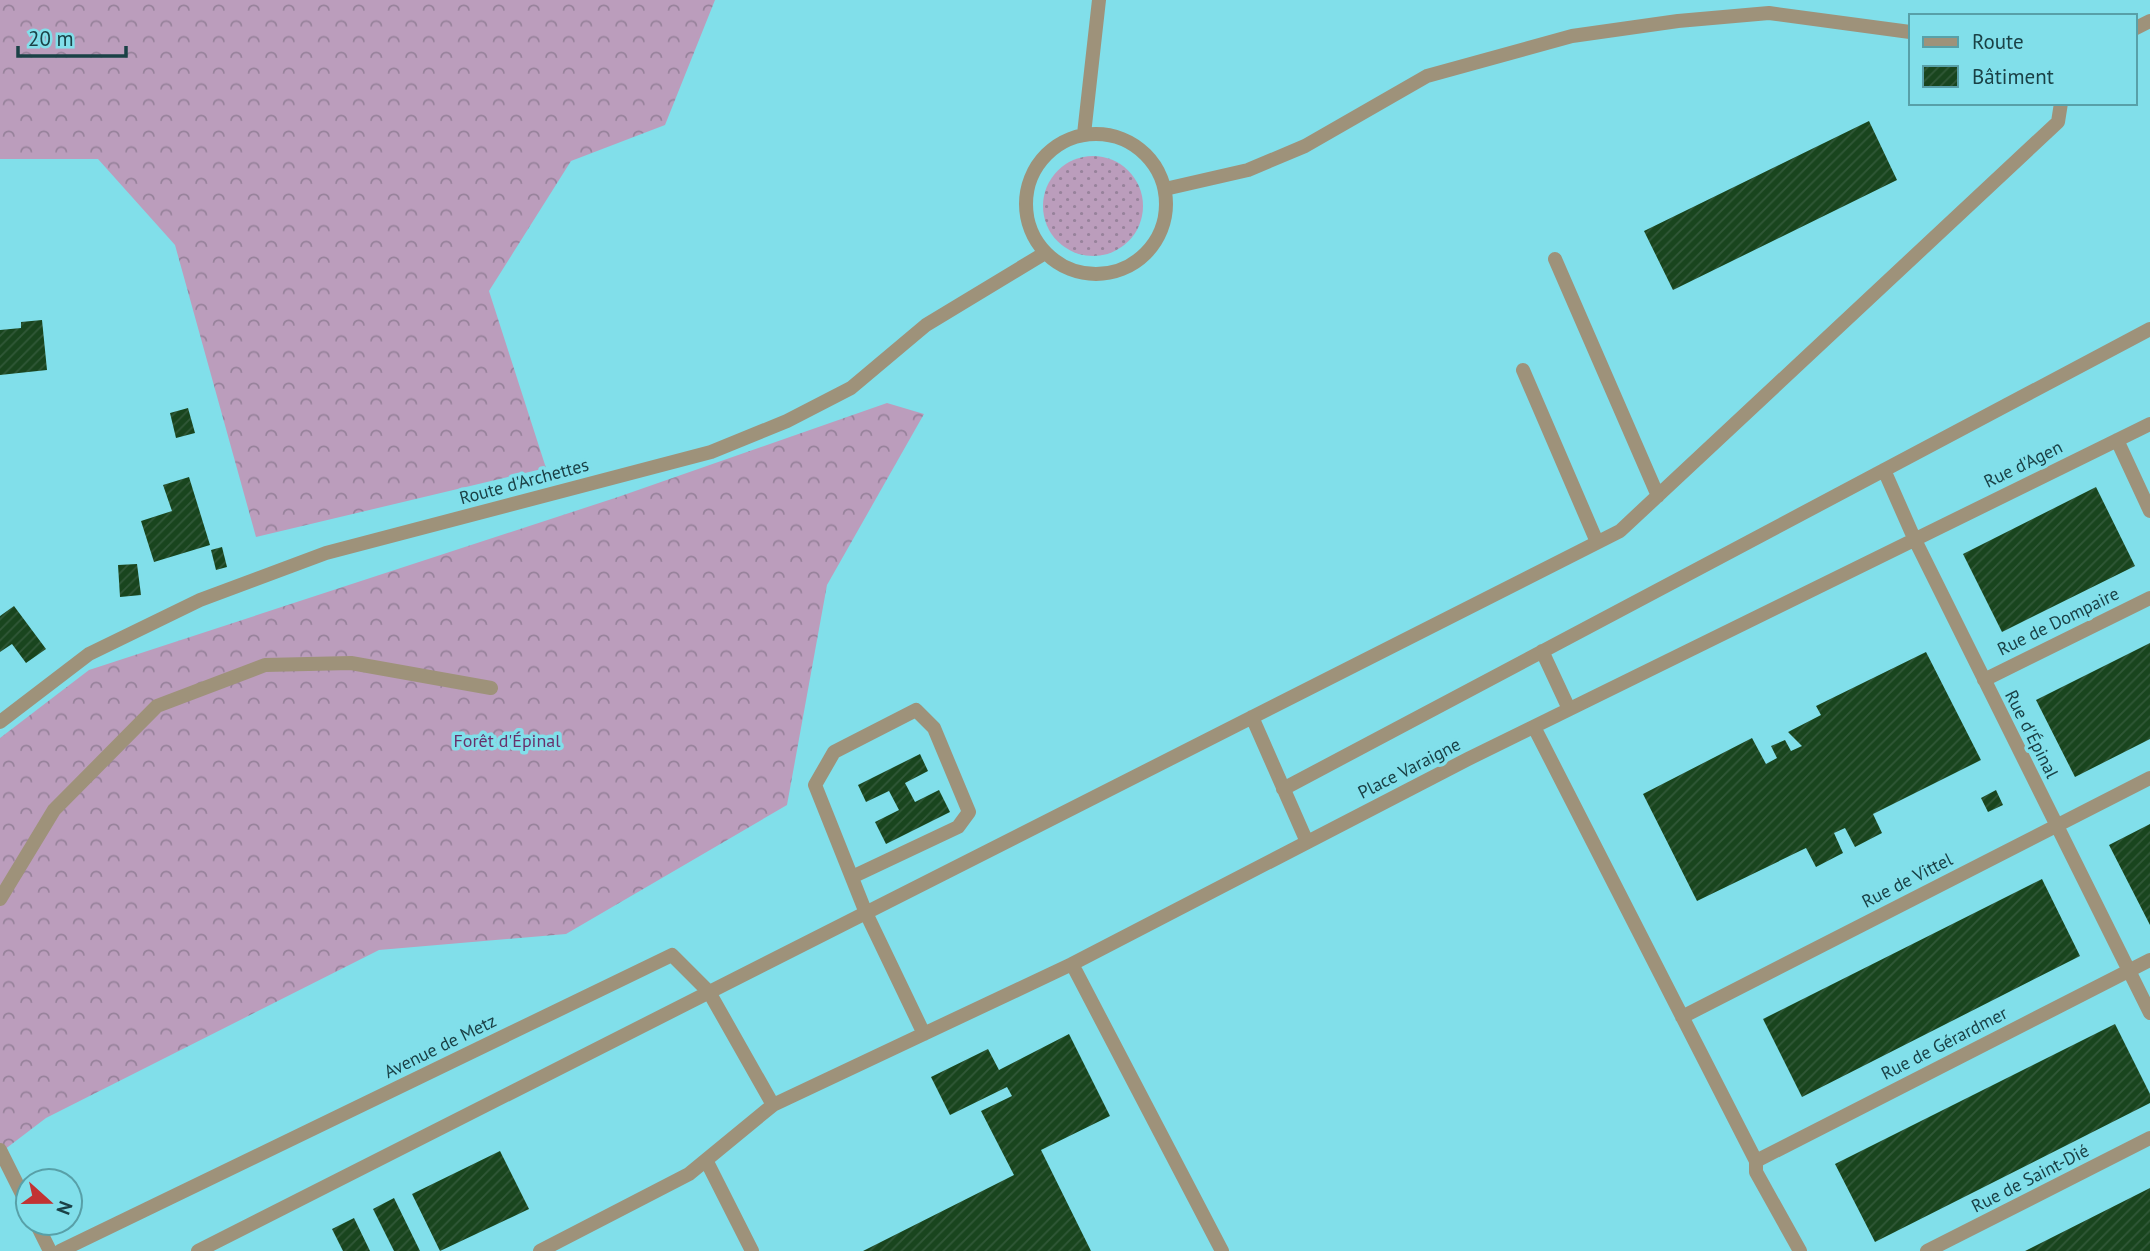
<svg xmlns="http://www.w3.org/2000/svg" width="2150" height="1251" viewBox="0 0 2150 1251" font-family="'PT Sans',sans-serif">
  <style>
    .grass { fill: url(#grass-dots) }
    .forest { fill: url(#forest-crowns) }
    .building { fill: url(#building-hatch) }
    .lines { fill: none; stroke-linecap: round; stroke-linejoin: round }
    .service { stroke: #9e927a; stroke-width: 14 }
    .minor { stroke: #9e927a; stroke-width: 14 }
    .tertiary { stroke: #9e927a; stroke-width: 14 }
    .labels { text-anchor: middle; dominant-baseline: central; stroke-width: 7; stroke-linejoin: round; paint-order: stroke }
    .street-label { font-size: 18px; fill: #1a4146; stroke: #81dfea }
    .park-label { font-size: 18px; fill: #68316b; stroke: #81dfea }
  </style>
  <defs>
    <pattern id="grass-dots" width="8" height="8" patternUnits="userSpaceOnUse" patternTransform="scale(1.75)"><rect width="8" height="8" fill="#bb9dbc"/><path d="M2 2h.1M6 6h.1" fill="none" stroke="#97829b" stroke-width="1.8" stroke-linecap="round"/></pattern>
    <pattern id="forest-crowns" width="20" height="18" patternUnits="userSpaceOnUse" patternTransform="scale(1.75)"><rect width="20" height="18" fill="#bb9dbc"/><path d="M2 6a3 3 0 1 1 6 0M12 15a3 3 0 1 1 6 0" fill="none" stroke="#97829b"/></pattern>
    <pattern id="building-hatch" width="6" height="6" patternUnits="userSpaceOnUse" patternTransform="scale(1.75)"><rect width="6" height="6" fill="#19451e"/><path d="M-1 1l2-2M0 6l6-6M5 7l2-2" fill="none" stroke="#315838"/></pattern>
  </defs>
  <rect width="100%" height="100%" fill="#81dfea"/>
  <!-- grass -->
  <path class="grass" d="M1043 206a50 50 0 1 1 100 0a50 50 0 1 1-100 0Z"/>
  <!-- forest -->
  <path class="forest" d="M0,0H715L665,125L571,161L489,291L546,468L256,537L175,245L98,159H0Z
    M887,403L924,414L827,585L787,805L566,934L379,950L46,1118L0,1153V738L89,670L618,497Z"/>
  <!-- building -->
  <path class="building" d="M1869,121L1897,180L1673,290L1644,231Z
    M42,320L47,370L0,375V330L21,328V322Z
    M188,408L195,433L176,438L170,413Z
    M189,477L210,545L154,562L141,521L172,511L163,485Z
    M2096,487L2135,566L2002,632L1963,554Z
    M222,547L227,567L216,570L211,550Z
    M137,564L141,595L120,597L118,565Z
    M14,606L46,649L26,663L12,644L0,652V616Z
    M2150,643V739L2075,777L2036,700Z
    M1926,652L1981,760L1873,814L1882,833L1855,847L1845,828L1834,833L1843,853L1816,867L1806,848L1697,901L1643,794L1752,738L1766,764L1777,758L1771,746L1785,740L1791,751L1802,746L1788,732L1821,715L1816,706Z
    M920,754L928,771L905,783L915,802L939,790L950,812L886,844L875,822L899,810L889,791L866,802L858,785Z
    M1996,790L2003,805L1988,812L1981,798Z
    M2150,824V925L2109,845Z
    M2042,879L2080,956L1802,1097L1763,1019Z
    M2115,1024L2150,1094V1103L1875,1242L1835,1164Z
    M1069,1034L1110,1116L1041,1150L1091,1251H863L1014,1175L981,1111L1012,1096L1007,1087L950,1115L931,1077L988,1049L999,1070Z
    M500,1151L529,1209L440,1251L412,1194Z
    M2150,1188V1251H2025Z
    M394,1198L420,1251H394L373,1209Z
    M354,1218L370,1251H343L332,1229Z"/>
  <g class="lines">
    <!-- service -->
    <path class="service" d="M1555,259L1658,496
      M1523,370L1597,542
      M2117,440L2150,511
      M1884,470L1914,538L2150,1013
      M1542,651L1569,709
      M1984,680L2150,598
      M1252,717L1307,842
      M1534,727L1756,1161V1172L1800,1251
      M1283,789L2150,329
      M852,877L958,827L969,812L934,728L916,710L834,752L815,785L866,913L924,1034
      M0,899L54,810L157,706L265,665L351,663L491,688
      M1072,964L1222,1251
      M1682,1017L2150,778
      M0,1150L28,1206
      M706,1160L752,1251
      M1756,1161L2150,960
      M36,1223L50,1251
      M60,1251L672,955L709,992L773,1105
      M198,1251L1620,531L2058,122L2061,103
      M540,1251L689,1174L773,1105L1072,964L1468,759L2150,424
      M1927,1251L2150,1138"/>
    <!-- minor -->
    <path class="minor" d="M2134,29L2150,21
      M1165,189L1248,170L1305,146L1427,76L1572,36L1678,21L1769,13L1910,32"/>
    <!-- tertiary -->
    <path class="tertiary" d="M1026 204a70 70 0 1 1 140 0a70 70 0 1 1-140 0Z
      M1084,134L1099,0
      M0,722L89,654L200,600L326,553L711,452L787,421L851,388L926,325L1045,253"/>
  </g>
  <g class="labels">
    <!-- street labels -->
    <g class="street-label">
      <text transform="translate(2023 464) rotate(-26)">Rue d'Agen</text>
      <text transform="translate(524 481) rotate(-15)">Route d'Archettes</text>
      <text transform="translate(2058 621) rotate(-26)">Rue de Dompaire</text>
      <text transform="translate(2032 734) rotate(63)">Rue d'Épinal</text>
      <text transform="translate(1409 768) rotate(-27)">Place Varaigne</text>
      <text transform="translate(1907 880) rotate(-27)">Rue de Vittel</text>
      <text transform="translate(1944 1043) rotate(-27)">Rue de Gérardmer</text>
      <text transform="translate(440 1046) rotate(-26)">Avenue de Metz</text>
      <text transform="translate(2030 1178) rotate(-27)">Rue de Saint-Dié</text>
    </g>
    <!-- park labels -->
    <g class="park-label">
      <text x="507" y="740">Forêt d'Épinal</text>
    </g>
  </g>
  <!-- legend -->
  <rect x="1909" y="14" width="228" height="91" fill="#81dfea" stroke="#58a0a8" stroke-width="2"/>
  <rect x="1923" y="37" width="35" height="10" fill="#9e927a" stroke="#58a0a8" stroke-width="2"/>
  <text x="1972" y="49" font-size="21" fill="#1a4146">Route</text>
  <rect x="1923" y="66" width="35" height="21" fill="url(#building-hatch)" stroke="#58a0a8" stroke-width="2"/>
  <text x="1972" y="84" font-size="21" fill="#1a4146">Bâtiment</text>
  <!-- north arrow -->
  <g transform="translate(49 1202) rotate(111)"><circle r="33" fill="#81dfea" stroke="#58a0a8" stroke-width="2"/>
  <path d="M0-5L12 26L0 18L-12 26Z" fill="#c23333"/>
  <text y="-10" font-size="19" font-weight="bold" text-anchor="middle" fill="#1a4146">N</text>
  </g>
  <!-- scale -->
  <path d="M18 46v10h108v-10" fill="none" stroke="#1a4146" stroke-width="3.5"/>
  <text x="28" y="46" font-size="21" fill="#1a4146" stroke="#81dfea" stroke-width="5" paint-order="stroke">20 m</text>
</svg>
